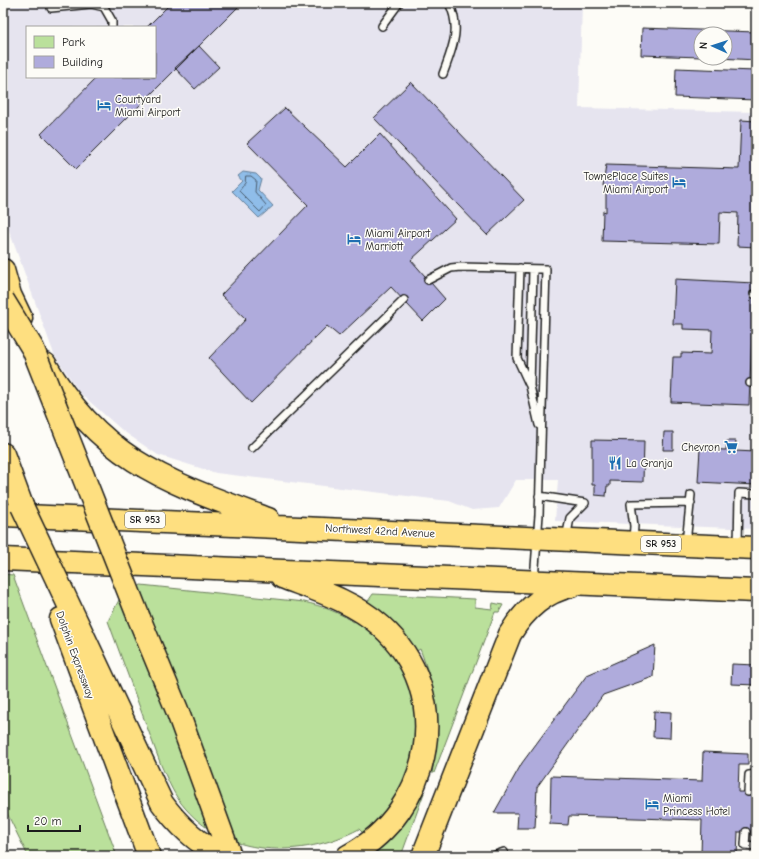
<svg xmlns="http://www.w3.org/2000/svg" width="759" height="859" viewBox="0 0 759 859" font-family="'Comic Neue',sans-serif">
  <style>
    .built { fill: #e6e4ef; fill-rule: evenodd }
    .green { fill: #bae09b; stroke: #6b7e5c }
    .water { fill: #8fbde9; stroke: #617d97 }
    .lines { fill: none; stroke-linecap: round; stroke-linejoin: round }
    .shore { stroke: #4a5c6e; stroke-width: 1 }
    .building { fill: #afabdc; stroke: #1c1c1c }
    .lane-casing { stroke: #1c1c1c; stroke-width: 10 }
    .highway-casing { stroke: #1c1c1c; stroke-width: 25 }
    .lane { stroke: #fdfcf7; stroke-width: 7 }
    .highway { stroke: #fedf80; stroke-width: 22 }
    .highway-bridge-casing { stroke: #1c1c1c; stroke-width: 25; stroke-linecap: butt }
    .highway-bridge { stroke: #fedf80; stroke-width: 22 }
    .labels { text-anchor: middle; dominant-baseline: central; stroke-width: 3; stroke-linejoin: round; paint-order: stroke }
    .shield { fill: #fdfcf7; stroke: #605f5e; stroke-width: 1 }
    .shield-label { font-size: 10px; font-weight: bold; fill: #1c1c1c }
    .poi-label { font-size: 11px; fill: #1c1c1c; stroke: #fdfcf7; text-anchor: start }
    .street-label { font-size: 11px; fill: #1c1c1c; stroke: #fdfcf7 }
  </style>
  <rect width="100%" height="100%" fill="#fdfcf7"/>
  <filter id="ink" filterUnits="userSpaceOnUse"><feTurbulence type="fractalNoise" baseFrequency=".025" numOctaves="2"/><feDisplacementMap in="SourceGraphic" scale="8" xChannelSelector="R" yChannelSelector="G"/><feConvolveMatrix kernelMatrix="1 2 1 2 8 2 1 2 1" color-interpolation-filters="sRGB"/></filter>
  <g filter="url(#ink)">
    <!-- built -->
    <path class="built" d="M3,3H582L579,108L756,112V529L555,521L558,480H516L499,508L472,510L449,501L216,473L158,455L123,431L80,393L54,354L3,214ZM27,27H155V77H27Z"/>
    <!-- green -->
    <path class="green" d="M3,574L13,575L117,856H28L3,805Z
      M141,585L304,602C322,606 338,612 354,622L358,618L393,653L410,686L418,734L413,757L398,798L364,834L359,829C302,859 224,859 181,803C172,791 167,778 161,765L108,621L119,600Z
      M373,594L475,599V607L492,609L493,603L503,605L499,612H495L434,773H432C440,730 436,690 420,649L412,654L366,604Z
      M424,793L401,856H371L400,830Z"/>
    <!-- water -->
    <path class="water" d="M243,172L256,174L261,179L258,190L273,206L259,218L232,191L242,181L238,176Z"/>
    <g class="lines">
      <!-- shore -->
      <path class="shore" d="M246,176H251L256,180L255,192L266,205L260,212L239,191L245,183Z"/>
    </g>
    <!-- building -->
    <path class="building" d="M171,3H242L76,169L41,134L97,77H155V27H147Z
      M642,28L756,32V60L719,58H725V34H701V57L641,55Z
      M199,46L219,67L195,89L175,68Z
      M676,68L755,71L756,68V100L675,97Z
      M411,82L524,200L487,235L374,118Z
      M285,108L347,167L380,134L456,219L411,260L445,299L423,321L391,287L339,336L327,326L251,403L209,358L246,319L221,295L308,205L247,143Z
      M741,120L756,121V247L737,246L738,213L720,212L719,244L602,241L603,211L606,212V186H603L606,165L739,169Z
      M675,279L754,283L749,405L671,402L673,357H681V353L711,354L712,330L683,329V324H673Z
      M664,432H673V450H663Z
      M592,440L644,441L643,482L610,481V486H607L606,496L595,495V485H592Z
      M727,441H736L735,451L756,452V485L698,482L700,449L726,450Z
      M655,645L653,677L603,695L537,787L535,828H517L518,813H494L522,763L587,675Z
      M732,664L756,665V685L731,684Z
      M654,711L671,712L670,738L653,737Z
      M703,752L748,754V765H739L738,792H754L753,832H738L737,856H680V853L701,854L702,820L569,816L568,825L550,824L551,776L702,781Z"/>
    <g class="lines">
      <!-- lane casing -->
      <g class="lane-casing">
        <path id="lane" d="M51,8L91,4L104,7L112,21V27
          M382,26L399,3
          M443,74C452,49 462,29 449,3
          M520,268L517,358L529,384
          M533,269L530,386L539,425
          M428,280L451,268L460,267L546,269L539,515L534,580
          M754,294H756
          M750,383H756
          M252,448L404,300
          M539,496L585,503
          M566,539L570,518L585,503
          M633,541L634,526L631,504L691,503
          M686,543L691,495
          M738,546L739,493L756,494
          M748,792L749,775L756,774
          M746,832L745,845L756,846
          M493,856L504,852"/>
      </g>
      <!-- highway casing -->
      <g class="highway-casing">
        <path id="highway" d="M3,270L10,295L21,318
          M45,364C101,461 169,482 268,519
          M3,454L22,506
          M3,515C254,524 505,539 756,548
          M3,559L756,591
          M282,577C316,590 353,601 381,626C456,693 433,811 348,856
          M58,582L162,803C178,825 197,843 222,856
          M139,618L177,710L230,856
          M61,619L149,856
          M423,856L510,634C524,611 544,592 571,586"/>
      </g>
      <!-- lane -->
      <use href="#lane" class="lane"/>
      <!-- highway -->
      <use href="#highway" class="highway"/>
      <!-- highway-bridge casing -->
      <g class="highway-bridge-casing">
        <path id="highway-bridge" d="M3,300L33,349L139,618
          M22,506L58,582"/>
      </g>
      <!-- highway-bridge -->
      <use href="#highway-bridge" class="highway-bridge"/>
    </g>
  </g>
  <!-- icons -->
  <defs>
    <g id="hotel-bare" transform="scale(1.08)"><path d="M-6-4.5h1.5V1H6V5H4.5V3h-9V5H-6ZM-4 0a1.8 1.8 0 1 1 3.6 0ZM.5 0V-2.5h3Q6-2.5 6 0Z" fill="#1f6fb2" stroke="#fdfcf7" stroke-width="2.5" paint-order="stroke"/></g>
    <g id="supermarket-bare" transform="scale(1.08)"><path d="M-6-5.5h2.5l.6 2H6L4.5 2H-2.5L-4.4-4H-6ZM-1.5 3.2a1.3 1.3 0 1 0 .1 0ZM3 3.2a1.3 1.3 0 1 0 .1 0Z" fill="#1f6fb2" stroke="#fdfcf7" stroke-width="2.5" paint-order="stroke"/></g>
    <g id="restaurant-bare" transform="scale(1.08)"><path d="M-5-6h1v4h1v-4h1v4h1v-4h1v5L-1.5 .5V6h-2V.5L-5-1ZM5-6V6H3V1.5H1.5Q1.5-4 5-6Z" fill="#1f6fb2" stroke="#fdfcf7" stroke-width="2.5" paint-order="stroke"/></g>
  </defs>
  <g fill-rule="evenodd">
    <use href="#hotel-bare" x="104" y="105"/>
    <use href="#hotel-bare" x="679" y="182"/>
    <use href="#hotel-bare" x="354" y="239"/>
    <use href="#supermarket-bare" x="731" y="447"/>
    <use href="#restaurant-bare" x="615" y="463"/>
    <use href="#hotel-bare" x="652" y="804"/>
  </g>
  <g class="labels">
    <!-- shield labels -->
    <g class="shield">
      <rect x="125" y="512" width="40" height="16" rx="3"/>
      <rect x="641" y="536" width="40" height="16" rx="3"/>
    </g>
    <g class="shield-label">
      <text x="145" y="520">SR 953</text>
      <text x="661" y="544">SR 953</text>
    </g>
    <!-- poi labels -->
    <g class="poi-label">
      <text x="115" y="99">Courtyard<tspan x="115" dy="13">Miami Airport</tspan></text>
      <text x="668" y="176" text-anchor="end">TownePlace Suites<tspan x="668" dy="13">Miami Airport</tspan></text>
      <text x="365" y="233">Miami Airport<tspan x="365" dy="13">Marriott</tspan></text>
      <text x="720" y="447" text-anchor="end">Chevron</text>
      <text x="626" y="463">La Granja</text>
      <text x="663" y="798">Miami<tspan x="663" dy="13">Princess Hotel</tspan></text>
    </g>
    <!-- street labels -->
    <g class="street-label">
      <text transform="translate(380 531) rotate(3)">Northwest 42nd Avenue</text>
      <text transform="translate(75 655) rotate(70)">Dolphin Expressway</text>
    </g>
  </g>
  <!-- margin -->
  <rect width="759" height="859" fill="none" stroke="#fdfcf7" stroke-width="16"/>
  <rect x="8" y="8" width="743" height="843" fill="none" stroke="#1c1c1c" stroke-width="1.5" filter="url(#ink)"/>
  <!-- legend -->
  <rect x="26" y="26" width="130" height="52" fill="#fdfcf7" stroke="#a3a29f"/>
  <rect x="34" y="36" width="20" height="12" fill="#bae09b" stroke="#a3a29f"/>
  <text x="62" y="46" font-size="12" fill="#1c1c1c">Park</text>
  <rect x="34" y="56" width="20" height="12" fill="#afabdc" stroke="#a3a29f"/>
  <text x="62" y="66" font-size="12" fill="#1c1c1c">Building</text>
  <!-- north arrow -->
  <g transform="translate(713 46) rotate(273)"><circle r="19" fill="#fdfcf7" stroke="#a3a29f"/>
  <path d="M0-3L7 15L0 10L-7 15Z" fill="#1f6fb2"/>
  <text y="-6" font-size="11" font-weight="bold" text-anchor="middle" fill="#1c1c1c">N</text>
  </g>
  <!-- scale -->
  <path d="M28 825v6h52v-6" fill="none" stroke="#1c1c1c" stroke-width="2"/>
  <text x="34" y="825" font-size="12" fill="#1c1c1c" stroke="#fdfcf7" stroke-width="3" paint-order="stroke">20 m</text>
</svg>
